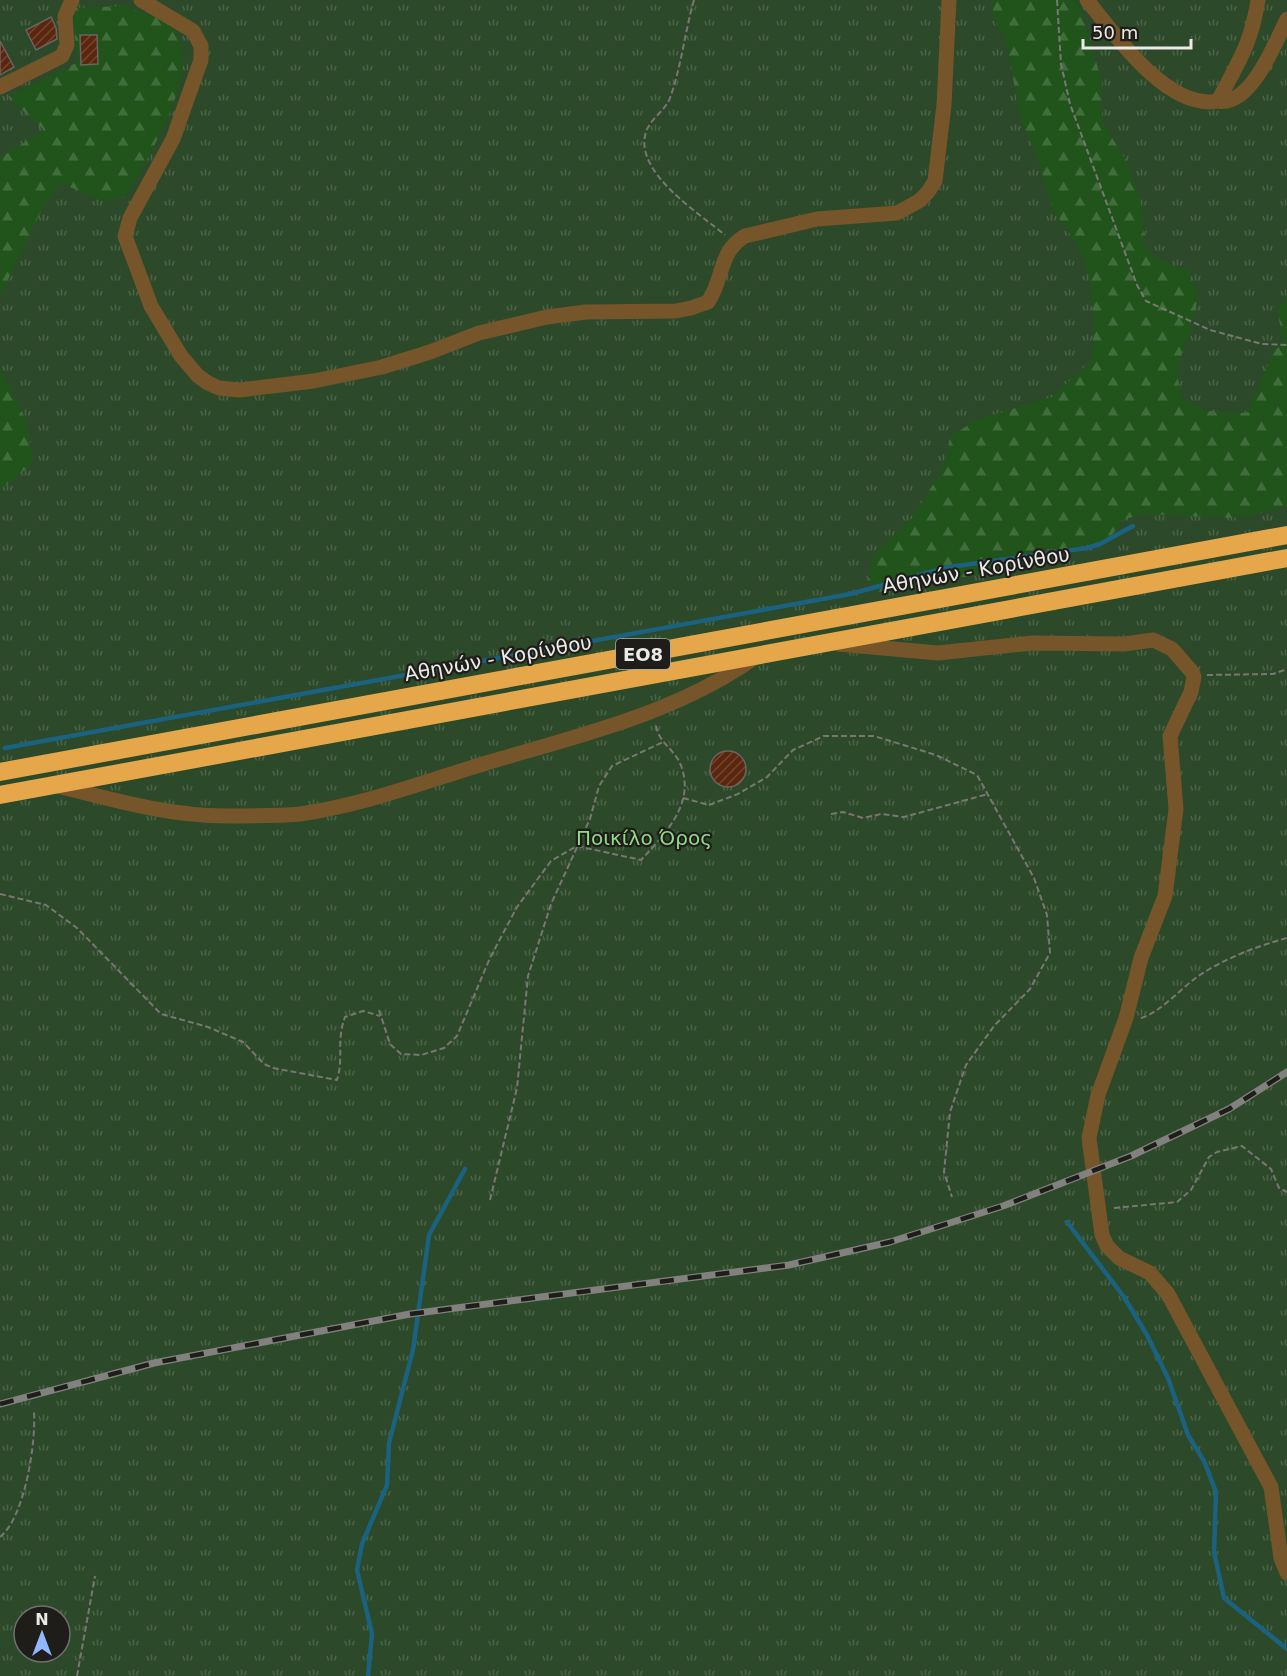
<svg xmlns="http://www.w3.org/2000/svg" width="1287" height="1676" viewBox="0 0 1287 1676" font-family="'DejaVu Sans',sans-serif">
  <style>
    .grass { fill: url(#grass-tufts); fill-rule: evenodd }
    .forest { fill: url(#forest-firs) }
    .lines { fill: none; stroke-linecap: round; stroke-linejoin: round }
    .stream { stroke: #1b6280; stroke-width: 4.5 }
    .building { fill: url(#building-hatch); stroke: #696462; stroke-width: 1.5 }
    .path { stroke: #797775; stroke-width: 2; stroke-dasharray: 6 3; stroke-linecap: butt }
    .minor { stroke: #755529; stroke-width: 15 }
    .highway { stroke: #e5a74a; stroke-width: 18 }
    .rail-casing { stroke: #83817f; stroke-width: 7 }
    .rail { stroke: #1f1d1a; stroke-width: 4.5; stroke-dasharray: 14; stroke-linecap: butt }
    .labels { text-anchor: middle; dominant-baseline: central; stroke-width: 4.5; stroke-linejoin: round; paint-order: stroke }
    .shield { fill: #1f1d1a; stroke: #aeacaa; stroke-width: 1.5 }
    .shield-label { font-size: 18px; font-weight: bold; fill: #ebeae8 }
    .street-label { font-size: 20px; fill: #ebeae8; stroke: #1f1d1a }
    .park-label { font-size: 20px; fill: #90d987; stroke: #1f1d1a }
  </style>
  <defs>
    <pattern id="grass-tufts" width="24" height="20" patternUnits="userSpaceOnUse" patternTransform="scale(1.5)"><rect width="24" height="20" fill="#2c4929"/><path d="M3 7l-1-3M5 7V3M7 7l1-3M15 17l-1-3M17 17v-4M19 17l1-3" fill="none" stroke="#4b6348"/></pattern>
    <pattern id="forest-firs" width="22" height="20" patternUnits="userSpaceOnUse" patternTransform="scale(1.5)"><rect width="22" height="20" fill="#20541b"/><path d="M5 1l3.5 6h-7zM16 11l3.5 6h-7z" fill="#416d3c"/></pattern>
    <pattern id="building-hatch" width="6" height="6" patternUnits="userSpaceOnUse" patternTransform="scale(1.5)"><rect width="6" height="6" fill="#5a270e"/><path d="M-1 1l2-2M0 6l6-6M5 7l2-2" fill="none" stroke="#724631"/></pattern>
  </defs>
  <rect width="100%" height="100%" fill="#1f1d1a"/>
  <!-- grass -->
  <path class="grass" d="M0,0H1287V1676H0ZM24,1616H60V1652H24Z"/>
  <!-- forest -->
  <path class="forest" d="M992,0H1075L1081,10L1102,82V122L1126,160L1141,202L1145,248L1169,264L1188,270L1198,296L1189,335L1176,369L1182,399L1208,411L1247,413L1272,355L1283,341L1278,314L1287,295V505L1276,510L1234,518L1141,514L1123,520L1108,540L1064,550L1038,548L1009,565L974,576L940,579L910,589L877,592L869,579L873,556L912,518L944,467L950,437L976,420L1052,397L1091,361L1094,329L1090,279L1078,246L1053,210L1036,154L1019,114L1008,48L993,15Z
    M125,6C136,11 164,19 171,26C208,66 146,159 126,197L104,201L60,183L40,213L0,296V158L44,130L8,97L78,62L72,8Z
    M0,369L26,420L33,463L0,490Z"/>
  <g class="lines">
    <!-- stream -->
    <path class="stream" d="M5,748L850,594L949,567L1087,548L1100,544L1133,526
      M1067,1222L1124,1297L1147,1335L1168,1378L1188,1435L1204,1461L1216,1492L1214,1552L1224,1598L1287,1649
      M368,1676L372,1634L357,1570L362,1544L387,1485L389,1443L413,1350L429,1235L465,1169"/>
  </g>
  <!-- building -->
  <path class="building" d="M51,17L56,28L57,39L36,50L26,30Z
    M80,35H97L98,64L81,65Z
    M0,41L14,67L0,75Z
    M710 769a18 18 0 1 1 36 0a18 18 0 1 1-36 0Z"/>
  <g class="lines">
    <!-- path -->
    <path class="path" d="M694,0C685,31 681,68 670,98C665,111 650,119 646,132C633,172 699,213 725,235
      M1057,0L1061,64L1070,104L1137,285L1146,301L1210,330L1262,344L1287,345
      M1207,675L1273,674L1287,669
      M683,798L709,805L738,794L767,777L793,750L824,736H874L936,755L977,775L1034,878L1047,915L1050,953L1030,989L994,1026L966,1065L950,1112L944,1172L952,1197
      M831,814L843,812L863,818L881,814L904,817L988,794
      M0,894L46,905L77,928L161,1014L208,1027L243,1042L264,1064L273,1068L337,1080C344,1058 336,1041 345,1017L363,1011L380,1016
      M379,1010L390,1044L401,1054L421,1055L444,1048L457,1036L490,958L517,907L551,861L577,846L641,860C666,833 698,801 679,761C672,748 659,742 656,726
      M1141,1018C1161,1012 1179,990 1197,977C1223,959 1257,946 1287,938
      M490,1200L517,1088L528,976L551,904L590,819L599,786L612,766L663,742
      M1114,1208L1177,1202L1191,1190L1209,1157L1217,1152L1242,1146L1271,1169L1279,1188L1287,1192
      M0,1537C25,1517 36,1443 34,1412
      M77,1676L95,1576"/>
    <!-- minor -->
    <path class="minor" d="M141,0L193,31L201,46V60L173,139L130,218L125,236L151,306L181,356L198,376L208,383L219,388L240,390L314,381L382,367L430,352L479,333L547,317L586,312L676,311L691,308L708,302C724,279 718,252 745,236L817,219L897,213L919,201L928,192L935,181L944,105L949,0
      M1087,0C1115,35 1168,111 1218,101C1238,62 1251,45 1258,0
      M0,87L62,56L67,45L65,16L72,0
      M1218,101C1251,107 1275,43 1287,19
      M838,644L938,653L1032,643L1124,644L1153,640L1172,649L1192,672L1194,677L1191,692L1170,736L1176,809L1165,896L1141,958L1126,1018L1098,1095L1089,1138L1102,1235L1107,1246L1119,1258L1150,1273L1168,1294L1271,1487L1281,1558L1287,1573
      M58,786C113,800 169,816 227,816C251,816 276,816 300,814C365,805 429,780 493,761C584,734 679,712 757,656"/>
    <!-- highway -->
    <path class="highway" d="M0,772L1287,535
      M0,795L1287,558"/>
    <!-- rail casing -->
    <g class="rail-casing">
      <path id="rail" d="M0,1404L154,1363L410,1314L789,1265L890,1242L1003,1206L1131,1156L1229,1109L1287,1072"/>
    </g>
    <!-- rail -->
    <use href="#rail" class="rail"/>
  </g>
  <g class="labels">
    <!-- shield labels -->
    <rect class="shield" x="616" y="639" width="54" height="30" rx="4.5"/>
    <g class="shield-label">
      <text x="643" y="654">ΕΟ8</text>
    </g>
    <!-- street labels -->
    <g class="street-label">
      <text transform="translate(976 570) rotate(-10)">Αθηνών - Κορίνθου</text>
      <text transform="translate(498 658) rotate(-10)">Αθηνών - Κορίνθου</text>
    </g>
    <!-- park labels -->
    <g class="park-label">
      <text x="644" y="838">Ποικίλο Όρος</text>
    </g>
  </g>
  <!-- north arrow -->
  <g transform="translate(42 1634)"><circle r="28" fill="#1f1d1a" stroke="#716f6c" stroke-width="1.5"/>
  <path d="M0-4.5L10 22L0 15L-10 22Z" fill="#92b7fd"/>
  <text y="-9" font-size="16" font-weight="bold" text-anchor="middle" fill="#ebeae8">N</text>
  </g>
  <!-- scale -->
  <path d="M1083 39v9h108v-9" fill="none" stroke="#ebeae8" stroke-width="3"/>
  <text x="1092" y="39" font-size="18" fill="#ebeae8" stroke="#1f1d1a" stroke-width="4.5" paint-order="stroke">50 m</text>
</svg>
